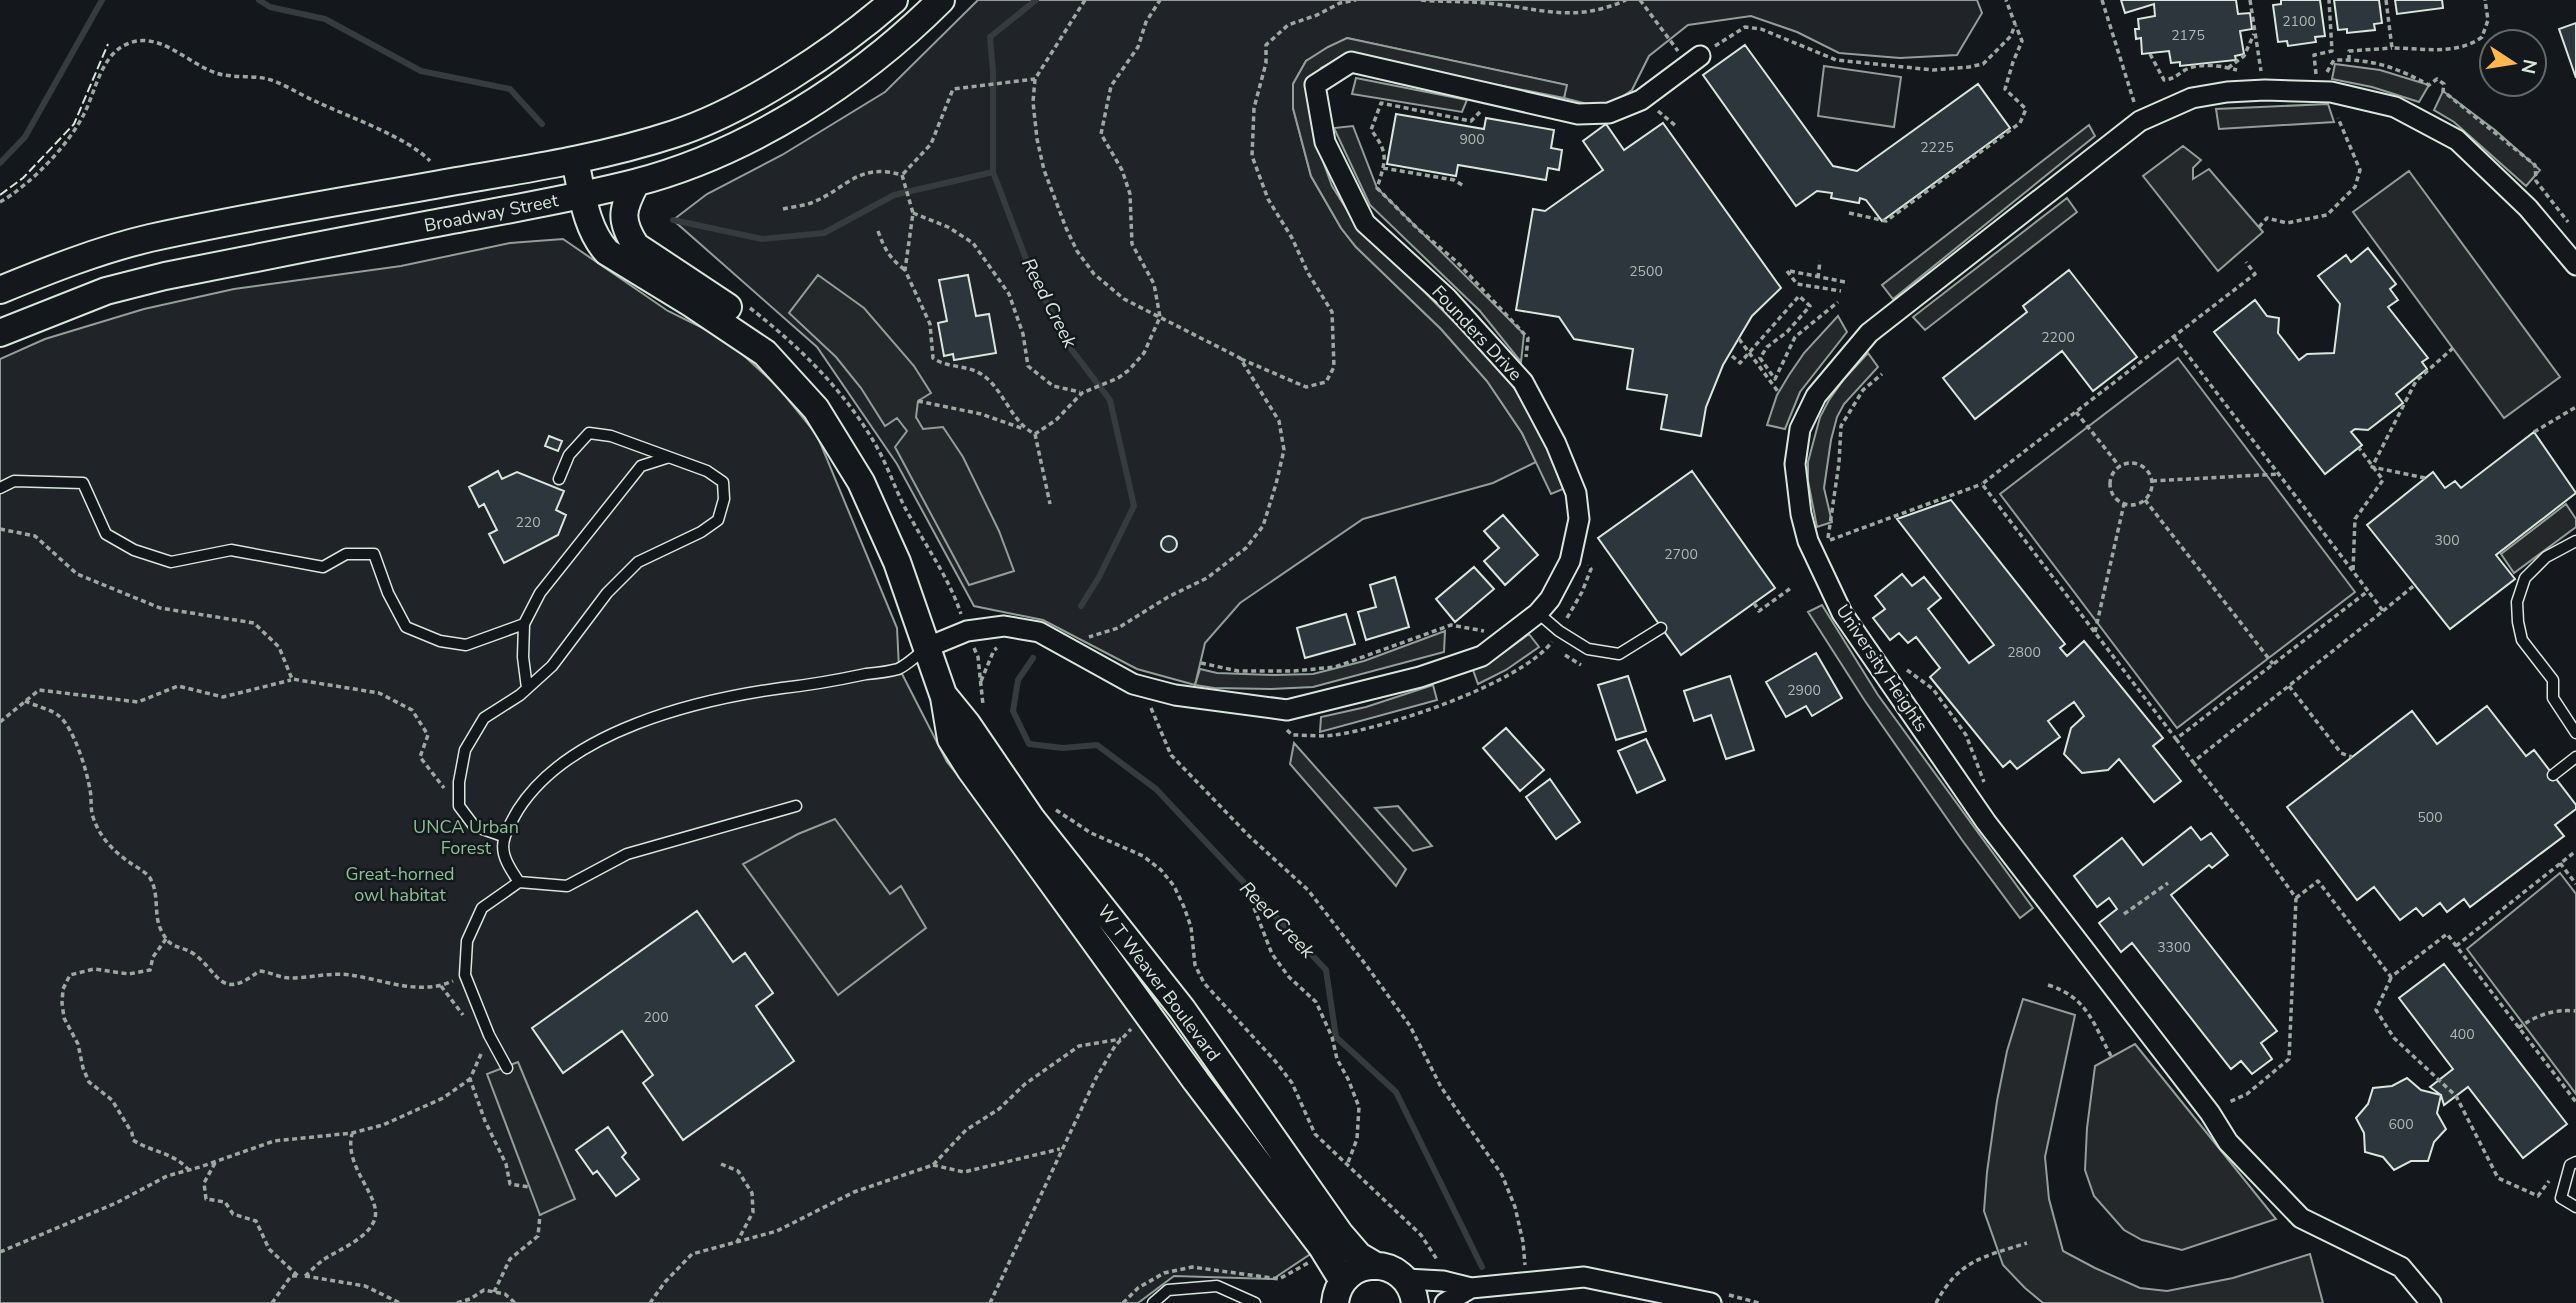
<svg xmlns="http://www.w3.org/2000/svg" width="2576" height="1303" viewBox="0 0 2576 1303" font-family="'Nunito Sans',sans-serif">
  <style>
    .green { fill: #202428; stroke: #939e99; stroke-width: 2 }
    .parking { fill: #24282b; stroke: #939e99; stroke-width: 2 }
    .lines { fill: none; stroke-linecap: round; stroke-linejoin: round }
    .stream { stroke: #363b3e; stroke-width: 6 }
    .building { fill: #2c363c; stroke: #d8e6dc; stroke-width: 2 }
    .lane-casing { stroke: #d8e6dc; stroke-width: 13 }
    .street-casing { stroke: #d8e6dc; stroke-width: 23 }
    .secondary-casing { stroke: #d8e6dc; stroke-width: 30 }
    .path { stroke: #9da8a2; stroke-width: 3.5; stroke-dasharray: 5 3.5; stroke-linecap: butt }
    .lane { stroke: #14181c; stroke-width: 10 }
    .street { stroke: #14181c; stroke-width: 19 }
    .secondary { stroke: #14181c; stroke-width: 26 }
    .path-bridge { stroke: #9da8a2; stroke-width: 3.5; stroke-dasharray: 5 3.5; stroke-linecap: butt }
    .fence { stroke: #d8e6dc; stroke-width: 2; stroke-dasharray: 9 3.5; stroke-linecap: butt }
    .labels { text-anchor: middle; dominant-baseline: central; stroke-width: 5; stroke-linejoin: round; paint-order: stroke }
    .number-label { font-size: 14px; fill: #adbab4 }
    .street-label { font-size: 18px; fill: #d8e6dc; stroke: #14181c }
    .park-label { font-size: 18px; fill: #8ac095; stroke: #14181c }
    .water-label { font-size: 19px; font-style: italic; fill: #d8e6dc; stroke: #14181c }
  </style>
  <rect width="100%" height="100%" fill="#14181c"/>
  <!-- green -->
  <path class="green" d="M978,0H1977L1982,13L1957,55L1900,58L1839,53L1797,32L1751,16L1688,25L1649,56L1632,90L1613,103L1591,105L1564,98L1566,85L1347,38L1306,61L1293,84V108L1311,176L1341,228L1356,247L1441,329L1487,381L1522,433L1536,462L1493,483L1363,519L1240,603L1205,643L1195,685L1137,669L1043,620L974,606L897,464L817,347L673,220L707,194L782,155L885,92Z
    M1824,66L1901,77L1894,127L1818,116Z
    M563,239L668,311L727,340L778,387L817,435L897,628L899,668L947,762L1127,983L1312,1253L1273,1279L1174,1276L1138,1303H0V359L45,339L144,309L234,289L401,266L510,243Z
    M2178,358L2355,592L2177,728L2000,494Z
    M2560,873L2576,894V1094L2467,949Z"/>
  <!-- parking -->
  <path class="parking" d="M1347,38L1567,85L1564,98L1346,55L1321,68L1309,85L1319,150L1332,186L1352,218L1504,373L1538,423L1563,489L1551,494L1522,433L1487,381L1441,329L1356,247L1341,228L1311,176L1293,108V84L1306,61L1328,47Z
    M2335,64L2380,70L2429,85L2419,102L2372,87L2332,79Z
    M1356,78L1467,100L1462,112L1352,94Z
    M2443,91L2495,130L2540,170L2526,186L2454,122L2434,110Z
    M2328,104L2334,122L2219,129L2216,109Z
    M2089,125L2095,136L1893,299L1882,285Z
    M1353,126L1377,188L1524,334L1521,362L1480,311L1370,205L1334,128Z
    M2183,146L2201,160L2193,168V179L2209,169L2263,232L2218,271L2143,176Z
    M2409,171L2560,377L2504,418L2353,212Z
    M2067,198L2077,212L1925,330L1913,317Z
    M818,275L864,308L914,366L931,393L918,401L916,417L923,429L943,427L963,457L999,531L1014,571L969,585L895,447L907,431L897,418L885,426L861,388L836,357L789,313Z
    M1838,316L1847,332L1800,392L1785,429L1767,425L1777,395L1789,375L1804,353Z
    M1868,353L1878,367L1844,404L1837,417L1831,440L1824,488L1832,522L1817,527L1808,481V462L1820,417L1829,400L1844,379Z
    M2566,504L2576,519V527L2514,573L2501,554Z
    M1822,605L1878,695L2033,908L2020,918L1962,840L1865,701L1808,612Z
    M1445,631L1444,652L1313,687L1271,689L1214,688L1195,685L1200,669L1217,673L1274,675L1313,674L1364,661Z
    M1529,634L1539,647L1506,670L1478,684L1473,670L1503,653Z
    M1433,685L1437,700L1320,732L1321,717L1366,707Z
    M1294,743L1406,869L1396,886L1290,764Z
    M1398,806L1432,846L1413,851L1375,808Z
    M835,819L890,894L901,886L926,928L838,995L743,864L798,834Z
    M2023,999L2075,1015L2045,1157L2049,1199L2063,1251L2095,1268L2140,1288L2167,1291L2233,1278L2310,1254L2323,1303H2043L2025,1288L2003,1265L1984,1211L1987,1172L1997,1101L2007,1051Z
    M2135,1044L2198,1122L2276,1219L2182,1250L2142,1240L2124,1230L2094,1196L2085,1170L2087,1128L2095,1066Z
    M518,1062L575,1199L540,1215L487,1074Z"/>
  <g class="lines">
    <!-- stream -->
    <path class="stream" d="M259,0L270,7L325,19L421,71L510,89L542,124
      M1036,0L990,37L993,72V172L1026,259L1065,341L1110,400L1134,506L1099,577L1081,606
      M0,163L25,137L102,0
      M673,220L762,239L824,233L894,195L993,172
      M1033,658L1018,680L1013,711L1029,744L1063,748L1097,745L1156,789L1326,970L1336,1037L1396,1092L1482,1267"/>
  </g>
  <!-- building -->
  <path class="building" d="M2121,0H2236L2238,14L2250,13L2252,29L2240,31L2244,54L2235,56L2236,60L2180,66V62L2171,63L2169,51L2142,54L2141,38L2136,39L2135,29H2139L2138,19L2155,16L2154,4L2125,13Z
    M2281,0H2320L2325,36L2315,37L2316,42L2288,46L2287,41L2278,42L2273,5L2281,4Z
    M2334,0H2379L2382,23L2374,24L2375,30L2347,33V29L2338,30Z
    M2395,0H2442L2443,8L2397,14Z
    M2576,23V78L2559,29Z
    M1745,45L1833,166L1857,171L1978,84L2010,128L1882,221L1866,200L1860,198L1859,203L1831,198L1832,193L1817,191L1796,206L1703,75Z
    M1396,114L1484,129L1486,118L1554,130L1551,148L1562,150L1559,170L1548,168L1546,180L1458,165L1456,176L1387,164Z
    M1663,123L1781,288L1752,316L1723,365L1706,407L1701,436L1661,429L1667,395L1627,389L1633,349L1574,339L1559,317L1516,310L1533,209L1545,211L1603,170L1583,141L1606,124L1624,150Z
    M2368,248L2396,284L2390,289L2398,300L2388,307L2428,358L2422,362L2427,369L2396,394L2403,403L2368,430L2355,429L2351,432L2362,445L2325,474L2214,332L2255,300L2267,316L2279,318L2278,333L2299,360L2307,354L2334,353L2340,304L2318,276L2346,255L2351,262Z
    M2069,270L2137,357L2093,391L2062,351L1975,419L1943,378L2027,312L2023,306Z
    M968,275L976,316L989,314L996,353L954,360L953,354L944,356L938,323L947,321L939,280Z
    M2534,432L2576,493L2496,555L2515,579L2450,629L2367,525L2433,472L2445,488L2455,481L2461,488Z
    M549,436L562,441L558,451L545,446Z
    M498,471L502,479L517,472L564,491L556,510L566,515L558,535L504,563L489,534L497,530L484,504L479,507L469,487Z
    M1692,471L1775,588L1681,655L1598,538Z
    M1951,500L2065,644L2060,648L2067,656L2084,641L2163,738L2153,746L2181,781L2154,802L2119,759L2108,770L2082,773L2064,754L2071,728L2084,716L2074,702L2048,721L2060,737L2017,769L2010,761L2003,767L1930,677L1940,668L1916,637L1908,643L1899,633L1890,640L1873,618L1885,609L1875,596L1902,574L1912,586L1924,577L1941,598L1928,609L1969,663L1994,645L1897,519Z
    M1503,515L1538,555L1505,585L1484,561L1499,548L1484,531Z
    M1161 544a8 8 0 1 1 16 0a8 8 0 1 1-16 0Z
    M1474,567L1494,589L1455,622L1436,599Z
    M1395,577L1409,627L1366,640L1358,612L1376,607L1370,585Z
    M1346,614L1355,644L1305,658L1297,628Z
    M1816,653L1842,698L1812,716L1806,706L1786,717L1766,682Z
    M1628,676L1646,731L1616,740L1598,685Z
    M1730,676L1754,750L1726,759L1711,715L1694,721L1684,691Z
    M2487,706L2526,756L2534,750L2576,805V809L2555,825L2564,836L2470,907L2464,899L2447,912L2440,903L2423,916L2416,908L2400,920L2374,887L2357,900L2287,807L2412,711L2437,744Z
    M1506,728L1544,770L1520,791L1483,748Z
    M1646,739L1665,780L1637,793L1618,751Z
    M1550,779L1580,822L1556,839L1526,797Z
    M2191,827L2201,840L2211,833L2228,855L2212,868L2209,865L2171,895L2277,1031L2261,1043L2272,1059L2252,1074L2241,1061L2231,1069L2132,943L2121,952L2099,923L2117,909L2109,898L2097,907L2074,876L2122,838L2143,865Z
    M697,911L733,962L745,953L773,993L756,1006L794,1061L683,1140L643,1083L653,1075L622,1031L563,1073L532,1028Z
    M2444,964L2567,1124L2523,1158L2468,1087L2444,1105L2441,1095L2430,1087L2453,1069L2399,998Z
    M2407,1078L2421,1090L2441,1095L2437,1113L2446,1129L2434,1142L2428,1161H2411L2394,1170L2383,1157L2365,1152L2364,1133L2356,1118L2368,1104L2373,1088L2392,1086Z
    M608,1127L626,1153L622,1157L639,1179L616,1196L597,1171L593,1174L576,1150Z"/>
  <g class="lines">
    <!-- lane casing -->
    <g class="lane-casing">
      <path id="lane" d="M0,488L14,481L83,483L106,534L134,550L171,562L231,550L323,567L346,554H374L388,593L406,627L440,641L466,645L524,624
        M2576,541L2546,557L2525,578L2517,602L2518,622L2522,640L2553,680V698L2576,733
        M1538,613L1559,631L1588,649L1619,654L1661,628
        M527,688L523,657L524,624L540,593L641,466L666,458
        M2553,775L2576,757
        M796,806L627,854L567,886L519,882C497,850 499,843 518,810C568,731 695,700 782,688C810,685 838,680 866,674C877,673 888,672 898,669C907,665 916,656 924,650
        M503,836L474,826L459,806V782L465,750L484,718L520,695L552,666L607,593L638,562L701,532L718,520L724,499L723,482L707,471L611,436L589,433L569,455L559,479
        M507,1068L489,1035L465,975L467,941L482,908L519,882
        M2576,1162L2570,1165L2561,1198L2576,1207
        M1153,1303L1168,1290L1217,1286L1255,1303"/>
    </g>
    <!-- street casing -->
    <g class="street-casing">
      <path id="street" d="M928,647L967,631L1004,626L1039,632L1133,684L1175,695L1287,710L1420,677L1482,656L1538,613L1550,599L1570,561L1579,519L1576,493L1556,444L1523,382L1447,298L1365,223L1325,142L1315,85L1351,62L1578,114L1609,113L1641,100L1700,56
        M1406,1279L1443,1281L1471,1288L1584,1277L1711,1303
        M1445,1303L1471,1288
        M2431,1303L2401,1267L2301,1218L2228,1142L2210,1113L1986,822L1842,613L1808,541L1801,514L1795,464L1800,429L1816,396L1869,333L2140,121L2192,98L2227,92L2265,90L2331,92L2395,107L2457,140L2528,208L2576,265"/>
    </g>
    <!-- secondary casing -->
    <g class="secondary-casing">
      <path id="secondary" d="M575,161C582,191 585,228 607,252L692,304L765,353L816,409L861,482L897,562L944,697L951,739L970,769L1196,1081L1322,1247L1343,1281
        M636,183C622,209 619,220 636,246L728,307
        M0,290C49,270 99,250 150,238C249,216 351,200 451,182C526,169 601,158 674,134C745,111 837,50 894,0
        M0,333L106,291L165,276C254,258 342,241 431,224C499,211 567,200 634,183C747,154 859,82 941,0
        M945,697L967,724L1031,818L1182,1009L1340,1234L1359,1256L1376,1266
        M1335,1303C1340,1254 1408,1253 1415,1303"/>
    </g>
    <!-- path -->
    <path class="path" d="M1085,0L1035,79L1033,102L1037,139L1044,170L1066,228L1077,251L1094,274L1124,299L1240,358L1279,421L1284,450L1276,484L1263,526L1246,548L1207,578L1168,597L1118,628L1089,637
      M1421,0C1443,2 1465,1 1486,3C1541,8 1572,24 1626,0
      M1640,0L1678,51
      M2102,0L2134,102
      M2250,0L2261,71
      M2386,0L2392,48C2423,48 2456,56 2482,37L2488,20L2485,0
      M1715,46L1745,27L1761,29L1836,60L1933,70L1969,67L1983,64L2011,36L2015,24L2006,0
      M2150,54L2164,80C2174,79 2177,75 2185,70C2200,62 2222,66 2237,70
      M2349,60V51L2392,48
      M2228,68L2244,56L2254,34
      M2327,72L2334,60C2374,59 2395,67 2429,85L2437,79L2444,84L2443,91L2535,165L2536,181L2568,222
      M2316,74L2314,55L2332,51L2329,0
      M1658,111L1677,127
      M1480,112L1471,121L1381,103L1371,130C1389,153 1386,160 1377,188L1418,229L1457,262L1528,338L1526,357
      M1383,168L1454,180L1464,186
      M903,174L931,144L953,89L1035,79
      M902,175L913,213L905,270L930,324L933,358C948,369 969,364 984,376C1005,392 1011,422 1035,434L1056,420L1082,393L1118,378L1129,370L1144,353L1160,317L1154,284L1132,244L1130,194L1122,170L1101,134L1111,86L1138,47L1146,22L1160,0
      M0,202C30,185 68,146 84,114C95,93 100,59 123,46C157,27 186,63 216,73C234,79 256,74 274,81C289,87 303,96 317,102C349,117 407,137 430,161
      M783,209C792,207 802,206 811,203C847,189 857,162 902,175
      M913,213L948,227L973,243L1009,294L1023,334L1028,366L1053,386L1080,392
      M1849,213L1886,221L2020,123L2026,109L2005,89L2013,62L2022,41L2016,26
      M2259,227L2267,218L2287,223L2327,215L2355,187L2360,170L2338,118
      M878,231C884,248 890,259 905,270
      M1787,271L1797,284L1841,291
      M1790,271L1845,282
      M1818,278L1820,261
      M750,308C800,347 849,395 879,451C890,472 897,494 909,515C927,548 949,578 961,614
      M2174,337L2368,591L2176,739L1982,484L2255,274L2246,262
      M1732,356L1740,363L1799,296L1810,306L1787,332L1767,347L1760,358L1775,379L1795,337L1838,302
      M1241,359L1306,387L1326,382L1334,367L1332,312L1308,273L1292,238L1268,199L1252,156L1254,108L1266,63V45L1288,25L1317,15L1340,3L1356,0
      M918,401L981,414L1024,429
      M2076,412L2120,467
      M2534,432L2576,407
      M1035,434L1050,504
      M2110 484a21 21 0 1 1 42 0a21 21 0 1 1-42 0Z
      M2425,478L2372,467L2416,381L2453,348
      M2152,481L2279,474
      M2145,500L2273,664
      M0,529L35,536L77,574L160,608L254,623L279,647L292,679L379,693L412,710L428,735L420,757L444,788
      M1828,538L1839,463L1841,426L1863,390L1882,374
      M1830,540L1982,484
      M2353,570L2355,519L2383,480L2359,448
      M1754,603L1759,611L1791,588
      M2383,611L2416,584
      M1567,618L1582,592L1591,569L1588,565
      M2095,632L2124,504
      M974,648L978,657L983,705
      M1565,655L1581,665
      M1201,663L1238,671H1294L1335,667L1451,625L1484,631
      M1907,670L1933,689L1966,735L1984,782
      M981,681L994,650L997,648
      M2289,686L2341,753L2352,757
      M25,701C35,706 51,709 59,716C74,728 87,771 90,790C92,799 90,808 93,817C99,836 113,851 129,862C136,867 146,872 150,878C160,895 153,914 161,930C171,951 179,944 194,954C219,972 220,1002 259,971C271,972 279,978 291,978C310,978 331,972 351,975C384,980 420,996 453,981
      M1151,708L1171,755L1249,836L1308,890L1366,965L1410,1026L1441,1087L1502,1175L1515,1207L1523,1242L1525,1265
      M0,722L39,690L138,702L178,686L223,697L291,680
      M1287,730L1292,735C1306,735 1322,737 1335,735C1389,727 1519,684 1552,642
      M2176,739L2193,762L2383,611L2368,591
      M2193,762L2244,826L2296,898L2289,1059L2247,1094L2229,1102
      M1056,810L1091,833L1143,856L1161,870L1174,886L1184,907L1191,927L1195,965L1204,983L1276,1062L1292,1083L1315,1134L1421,1235L1438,1261
      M2560,863L2576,884
      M2296,898L2318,881L2391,977L2447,934L2576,1102
      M1251,900L1272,954L1289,977L1316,1002L1332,1037L1337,1059L1348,1079L1359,1107L1357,1139L1347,1165
      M2124,914L2168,883
      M166,939L153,957L150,970L129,974L94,969L70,975L63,989L62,1003L64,1018L78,1044L83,1068L89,1082L112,1100L132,1133L133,1140C153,1153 171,1151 189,1170
      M2456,946L2576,851
      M2391,978L2376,1010L2394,1038L2456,1096L2498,1178L2538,1196L2549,1181
      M2048,985C2087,997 2093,1023 2111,1056
      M441,986L463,1015
      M2518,1028C2537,1015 2553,1009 2576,1011
      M481,1054L470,1079L485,1121L506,1164L510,1184L529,1187
      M215,1163L204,1183L206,1199L225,1202L233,1214L256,1221L269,1249L298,1276
      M721,1164L738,1171L752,1193L753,1212L736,1244
      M933,1165L964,1172L1060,1149
      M0,1252L116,1203L167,1176L200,1167L274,1141L352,1133L383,1125L443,1098L470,1079
      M305,1276C312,1270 318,1263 326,1258C341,1249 367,1238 374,1221C384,1198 343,1168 352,1134
      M305,1276L365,1286L400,1303
      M494,1292L510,1259L538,1236L540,1215
      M1729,1295L1759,1303
      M272,1303L291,1276H298
      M457,1303L470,1299L484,1290L505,1294L515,1303
      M650,1303L665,1282L692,1254L777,1231L854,1192L933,1165L966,1130L999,1109L1025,1084L1079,1046L1121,1039
      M990,1303L1096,1078L1115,1046L1131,1029
      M1123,1303L1138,1288L1164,1273L1192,1267L1279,1279L1308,1263
      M1936,1303C1959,1260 1983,1257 2027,1243"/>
    <!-- lane -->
    <use href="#lane" class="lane"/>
    <!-- street -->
    <use href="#street" class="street"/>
    <!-- secondary -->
    <use href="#secondary" class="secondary"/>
    <!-- path-bridge -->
    <path class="path-bridge" d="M1739,339L1779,393"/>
    <!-- fence -->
    <path class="fence" d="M0,195L23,178L74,124L108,44"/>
  </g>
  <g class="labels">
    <!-- number labels -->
    <g class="number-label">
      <text x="2299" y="21">2100</text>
      <text x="2188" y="35">2175</text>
      <text x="1472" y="139">900</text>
      <text x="1937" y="147">2225</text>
      <text x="1646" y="271">2500</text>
      <text x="2058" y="337">2200</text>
      <text x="528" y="522">220</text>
      <text x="2447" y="540">300</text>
      <text x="1681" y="554">2700</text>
      <text x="2024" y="652">2800</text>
      <text x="1804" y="690">2900</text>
      <text x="2430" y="817">500</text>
      <text x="2174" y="947">3300</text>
      <text x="656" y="1017">200</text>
      <text x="2462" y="1034">400</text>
      <text x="2401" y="1124">600</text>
    </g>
    <!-- street labels -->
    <g class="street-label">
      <text transform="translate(491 213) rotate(-11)">Broadway Street</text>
      <text transform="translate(1477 333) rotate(47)">Founders Drive</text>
      <text transform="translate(1882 668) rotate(56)">University Heights</text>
      <text transform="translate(1159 983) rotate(53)">W T Weaver Boulevard</text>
    </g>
    <!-- park labels -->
    <g class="park-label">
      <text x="466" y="827">UNCA Urban<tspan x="466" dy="21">Forest</tspan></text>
      <text x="400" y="874">Great-horned<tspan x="400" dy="21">owl habitat</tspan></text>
    </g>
    <!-- water labels -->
    <g class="water-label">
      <text transform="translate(1049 303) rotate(63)">Reed Creek</text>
      <text transform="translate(1277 920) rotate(46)">Reed Creek</text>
    </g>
  </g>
  <!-- north arrow -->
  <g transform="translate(2513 63) rotate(102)"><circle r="33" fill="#14181c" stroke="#626a69" stroke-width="2"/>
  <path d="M0-5L12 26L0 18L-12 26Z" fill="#ffb74d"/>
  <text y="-10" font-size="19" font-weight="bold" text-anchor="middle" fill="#d8e6dc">N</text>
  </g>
</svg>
